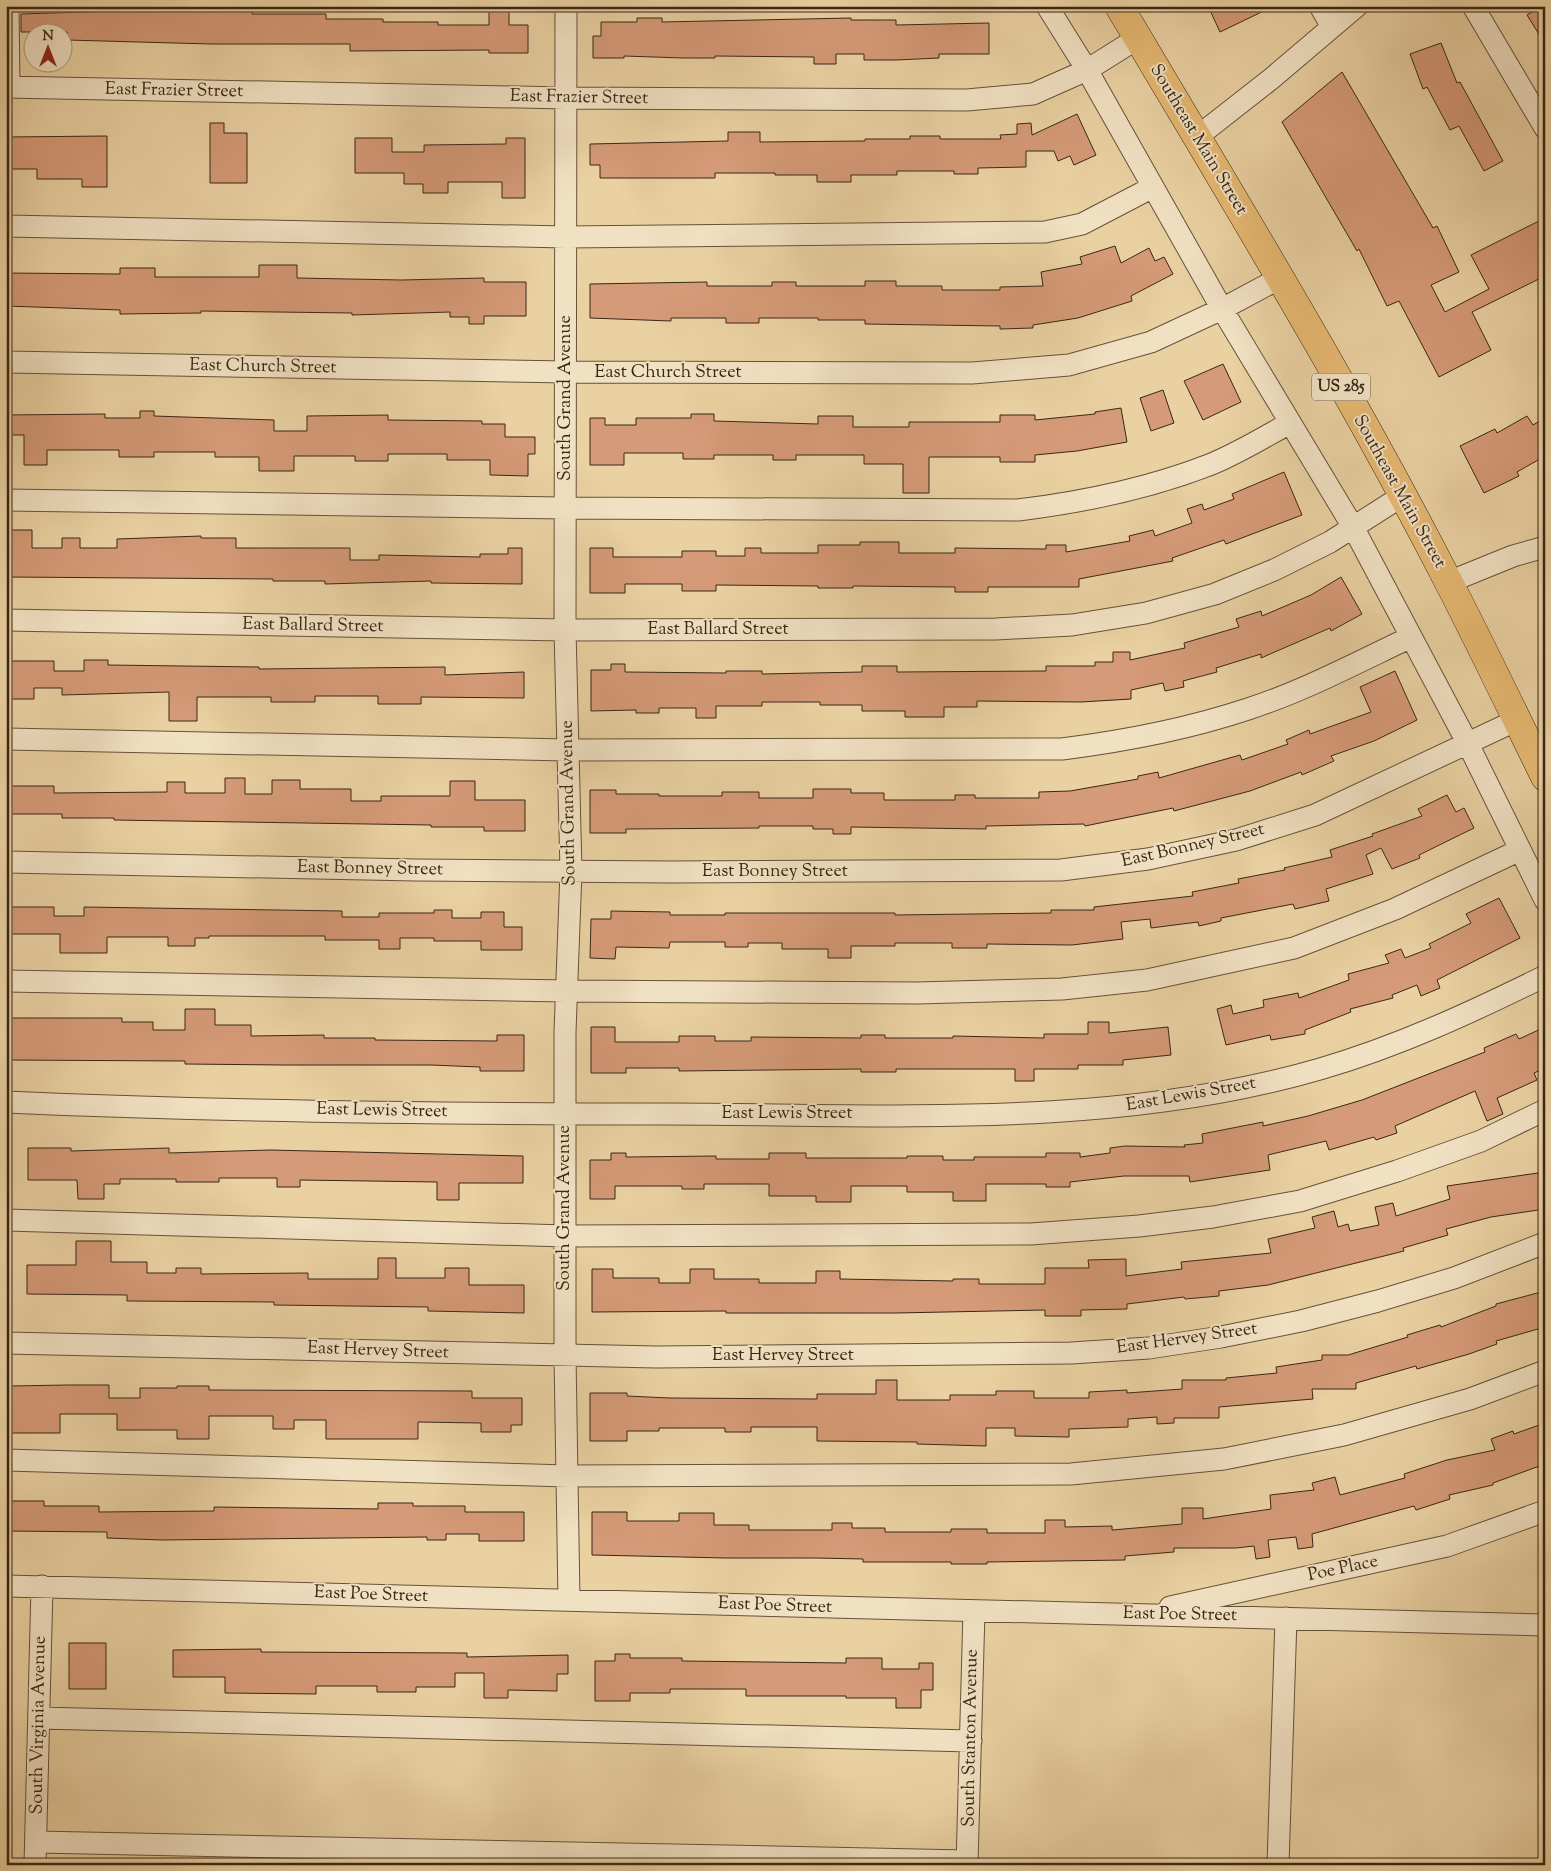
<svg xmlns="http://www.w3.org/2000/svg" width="1551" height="1871" viewBox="0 0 1551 1871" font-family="'Sorts Mill Goudy',serif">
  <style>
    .building { fill: #d59a77; stroke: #392716 }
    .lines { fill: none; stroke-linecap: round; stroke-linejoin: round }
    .minor-casing { stroke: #655239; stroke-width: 23 }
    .major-casing { stroke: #392716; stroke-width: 29 }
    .minor { stroke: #f1e1c3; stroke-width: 21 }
    .major { stroke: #e5b871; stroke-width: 28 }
    .labels { text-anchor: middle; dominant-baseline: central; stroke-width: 4; stroke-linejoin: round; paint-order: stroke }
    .shield { fill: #f1e1c3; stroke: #705f4a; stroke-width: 1 }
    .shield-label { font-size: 16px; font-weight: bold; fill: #392716 }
    .street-label { font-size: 18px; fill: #392716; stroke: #f1e1c3 }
  </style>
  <rect width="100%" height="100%" fill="#ead1a2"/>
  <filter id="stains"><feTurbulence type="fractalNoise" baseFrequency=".004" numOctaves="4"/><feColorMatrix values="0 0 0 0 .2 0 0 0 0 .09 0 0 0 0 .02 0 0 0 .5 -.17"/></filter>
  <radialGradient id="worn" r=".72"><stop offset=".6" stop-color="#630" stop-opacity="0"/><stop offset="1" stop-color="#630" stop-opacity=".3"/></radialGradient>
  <!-- building -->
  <path class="building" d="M115,6H252V14H326V19H383V22H438V25H489V6H509V25H528V53H489V50L350,51V44H211L67,40V32H21V14L115,11Z
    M1208,6H1274L1220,32Z
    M1542,6H1545V44L1527,15Z
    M637,18H662V22L851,18V20H896V25L989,23V54H939V58L896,60H864V54H836V64H814V57L715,56V58H683L624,56V58H593V36H601V22H637Z
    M1441,43L1457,83L1460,82L1503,161L1484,171L1459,126L1450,130L1427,87L1423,89L1410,54Z
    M1342,72L1433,228L1437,226L1459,272L1431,285L1445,312L1489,289L1471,255L1545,218V276L1472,312L1491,350L1439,377L1399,301L1387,306L1359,249L1357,251L1282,122Z
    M1077,114L1096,155L1074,165L1070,156L1058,161L1054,151H1026V167L978,168V174H954V171H897V175H851V182H817V175H775V173H715V178H600V165H590V144L728,141V132H760V142L865,141V139H910V136H940V139H1001L1000,135L1017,134V124L1031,123L1032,135Z
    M210,123H224V133H247V183H210Z
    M107,136V187H82V179H37V169H6V137Z
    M355,138H392V152H424V145L506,144V138H525V198H502V182H448V193H423V184H404V173H355Z
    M1115,246L1121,263L1149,248L1155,261L1164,257L1173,274L1131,296L1132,301L1078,318L1033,325V328L1000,329V326L865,324V320H818V318H759V323H726V318H671V321L590,318V284L707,282V286H772V282H796V286H865V281H896V286H942V290H1000V287L1043,286L1041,272L1082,264L1080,257Z
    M259,265H297V278L402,280L484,278V282H526V316H484V324H469V317H450V312L352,315V313L201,311V313L120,314V310L6,306V273L120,274V268H155V277H259Z
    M1223,364L1241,402L1203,420L1184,381Z
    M1163,390L1174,423L1151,431L1140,398Z
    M1121,408L1127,442L1077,451L1035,455V462H1000V457H929V493H903V464H864V455H796V460H773V455H714V459H683V453H624V465H590V418H605V425H636V418H691V414H714V421L818,424V416H853V427H909V422H1000V415H1035V420L1095,414V412Z
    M140,411H154V416L274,420V431H307V416L388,415V420L482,421V424H505V437H535V454H528V476L490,475V460H447V454H388V461H355V456H294V471H259V457H215V452H154V457H119V450H47V465H24V435H6V415L105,414V418H140Z
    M1527,416L1533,425L1545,418V456L1517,472L1519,476L1484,493L1460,446L1495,429L1497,433Z
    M1284,472L1302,515L1226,544L1224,540L1172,558L1173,561L1079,579V587H988V592H955V587L853,586V588H818V586L716,585V591H682V584H625V593H590V548H613V557H682V551H716V556H745V548H761V553H818V545H860V542H899V553H955V548L1046,549V545H1066V552L1130,541L1129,536L1153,530L1155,536L1192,523L1187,509L1202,504L1204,510L1234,499L1232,494Z
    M8,530H32V548H62V538H80V548H117V539L201,536V538H236V548H350V560H379V555L480,557V554H508V548H522V584L431,583V581L325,584V581H273V579L7,577Z
    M1341,577L1362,614L1331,631L1330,628L1261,658V654L1216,668L1217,672L1183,681L1184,687L1165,691L1163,683L1131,690V699L1081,702L977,701V707H944V717H905V711H862V705H820V702H762V706H716V718H696V708H659V713H636V710L591,711V670H611V664H625V672L726,673V671H762V674L862,672V666H897V672L1046,671V666H1095V662H1113V652H1130V660L1185,648L1184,643L1239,627L1236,619L1261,611L1262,616L1311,595Z
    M84,660H108V665L259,667V669L445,667V675L524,672V698L421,697V704H378V696H315V702H271V697H197V721H169V692L62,695V688H34V699H7V661H54V671H84Z
    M1395,671L1417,720L1374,741L1331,756L1334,761L1302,775L1301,772L1250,791L1174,811L1173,808L1085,826L1084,824L986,826V829L851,827V834H833V829H813V826H759V828L626,829V833H590V790H616V794H659V796H722V792H759V798H813V789H851V793H884V800H955V795H975V798H1039V792L1070,791L1138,779V776L1158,772L1159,778L1240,755L1242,760L1288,744L1286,740L1309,730L1310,734L1371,712L1360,687Z
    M225,778H245V794H272V780H300V789H351V801H381V796H450V781H475V800H525V831H484V827H431V825L114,820V818H62V814H6V786H54V793L167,792V782H185V793H225Z
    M1447,795L1456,812L1464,808L1474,828L1419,855L1420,858L1392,869L1381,848L1366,855L1373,874L1326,889L1329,901L1295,909L1293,904L1221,918V921L1199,926L1198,922L1151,928L1150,919L1121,922L1123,939L1072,945L987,944V948H952V943H895V946H851V958H828V949H782V943H748V947H725V942H670L669,948L616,947L615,959L590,958L591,919H611V911L670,912V915H725V913H895V915L1051,913V910H1094V907L1193,896L1192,892L1239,883L1238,879L1285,870L1284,868L1332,857L1330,850L1373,836L1372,834L1422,816L1418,809Z
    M1499,898L1520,938L1437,980L1440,988L1421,996L1417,985L1392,995L1393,998L1350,1009L1351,1012L1305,1030V1034L1271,1040L1270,1035L1226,1045L1217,1009L1231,1005L1233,1014L1264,1007L1263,1000L1298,993L1299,998L1349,980L1348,974L1389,963L1385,955L1401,949L1405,958L1431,948L1429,944L1471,923L1466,914Z
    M6,907H54V916H84V907L342,911V917H379V913H434V910H452V918H481V912H504V927H522V950H481V941H434V938H400V949H379V940H325V936H209V938H195V946H168V937H107V953H60V934H6Z
    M185,1009H215V1025H251V1036L324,1035V1038H375V1040L497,1041V1035H524V1071H480V1067L431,1065H282L185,1064V1061L6,1060V1018H122V1022H153V1030H185Z
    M1088,1022H1109V1033L1168,1027L1171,1055L1123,1060V1065H1078V1069H1034V1081H1015V1069H896V1072H861V1069L679,1071V1068H626V1073H591V1027H615V1042H679V1036H715V1041H751V1037L861,1038V1035H885V1038H953V1036L1044,1038V1034H1088Z
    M1545,1027V1068L1534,1073L1537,1080L1497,1098L1503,1114L1487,1121L1475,1091L1395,1126L1397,1133L1376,1140L1374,1137L1329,1150L1326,1141L1268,1155L1270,1170L1190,1182L1189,1176H1124L1070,1182V1187H1046V1184H986V1201H953V1192H907V1186H851V1202H816V1196H769V1184H704V1189H682V1186H615V1199H590V1160H611V1153H626V1157L716,1156V1159H769V1153H806V1158H907V1156H943V1160H974V1157H1046V1153H1080V1157L1110,1153V1148L1125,1146L1185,1147L1184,1145L1203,1143L1202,1134L1263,1122V1126L1308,1116L1362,1100L1485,1052L1484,1048L1516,1034L1519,1039Z
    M28,1148H71V1151L169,1148V1153L270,1150L523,1156V1183H459V1200H437V1182L300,1180V1187H277V1178H219V1182H176V1179H120V1184H104V1199H78L77,1180H28Z
    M1545,1172V1209L1491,1217L1446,1229L1448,1235L1403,1248L1404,1251L1268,1285L1219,1291V1296L1185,1299L1184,1297L1127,1304V1309L1081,1310V1316H1045V1310L896,1313H726V1311L592,1312V1269H613V1278H659V1283H690V1269H714V1279H759V1283H816V1271H840V1279L953,1281V1279H979V1284H1045V1268H1089L1088,1260L1126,1259V1276L1182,1269L1181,1262L1271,1253L1268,1239L1315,1228L1312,1217L1334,1211L1338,1227L1348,1224L1350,1231L1379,1225L1375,1207L1393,1203L1396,1216L1450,1199L1447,1186Z
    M76,1241H111V1262H147V1273H176V1268H201V1274L308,1273V1279H378V1258H396V1278H445V1268H469V1285H524V1313L428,1311V1307L274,1305V1302L127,1301V1295L27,1294V1265H76Z
    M1545,1291V1327L1496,1341L1497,1344L1469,1354L1417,1369L1416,1366L1356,1383V1389H1312L1313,1399L1219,1407V1418H1174V1423L1157,1424V1417L1128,1419V1427L1069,1429V1437L1015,1436V1428H986V1446L917,1444V1442L817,1441V1427H751V1432H725V1428H659V1431H627V1441H590V1393H627V1396L669,1398L817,1399V1394H876V1380H897V1400H950V1395H996V1391H1034V1398H1089V1392L1127,1390V1393L1182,1389V1380H1226V1378L1277,1373L1276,1367L1322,1360V1355H1348L1408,1337L1407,1335L1440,1325L1441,1327L1496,1306V1304Z
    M68,1385H109V1398H140V1388H177V1386H209V1390L472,1391V1398H522V1425H511V1432H481V1423L418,1422V1439H326V1420H294V1429H273V1416H209V1439H177V1430H117V1414H60V1433H6V1408L11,1410V1386Z
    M1545,1423V1464L1493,1483V1485L1449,1495L1450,1499L1416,1510L1414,1506L1312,1534L1313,1547L1298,1549L1296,1537L1268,1540L1270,1557L1256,1559L1254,1546L1236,1548H1174V1552L1125,1556V1560L987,1562V1564H951V1562H863V1559L816,1558H726L592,1555V1512H627V1521H679V1513H714V1525H749V1530H832V1523H852V1528H885V1532H951V1529H987V1533H1045V1520H1065V1527L1112,1526V1530L1182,1524V1508H1203V1519L1271,1509L1270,1495L1314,1490L1312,1483L1335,1477L1340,1495L1405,1478L1404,1474L1447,1460L1495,1450L1491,1439L1513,1431L1514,1434Z
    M6,1501H44V1506H99V1512L214,1511V1507L378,1509V1503H413V1506H465V1512H524V1541H479V1534H446V1540H427V1537L162,1540L107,1538V1532L6,1531Z
    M69,1643H106V1689H69Z
    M261,1649V1652L467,1653V1657L568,1655V1674H557V1691L508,1690V1698H484V1673H455V1687H416V1692H377V1686H316V1694L225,1693V1677H173V1650Z
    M615,1654H630V1658H682V1661L846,1663V1658H882V1669H919V1663H933V1690H921V1708H896V1698H846V1696H746V1689H670V1693H630V1701H595V1661H615Z"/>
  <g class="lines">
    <!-- minor casing -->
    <g class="minor-casing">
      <path id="minor" d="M8,6L9,87
        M566,6L565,630L571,871L565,1032V1356L569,1600
        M1047,6L1087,70L1222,309L1353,527L1468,744L1545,900
        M1320,6L1332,27
        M1473,6L1545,128
        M6,87L566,98L967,100L1033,94L1087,70L1138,38
        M1197,137L1271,79L1357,6
        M6,226L566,237L1045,232L1082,224L1153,187
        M6,362L566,372L972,373L1069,365L1151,342L1222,309L1280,278
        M6,500L565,508L1018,510C1084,502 1147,489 1209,465C1237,454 1264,437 1290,423
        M1449,582L1513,556L1545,547
        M6,620L565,630L996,629L1072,625L1146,613L1215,594L1274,570L1330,542L1402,496
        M6,739L568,750L1062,749C1125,741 1188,729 1248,709C1304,691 1358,662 1411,637
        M6,862L415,870L671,872L1061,870L1148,859L1236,840L1315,815L1517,720
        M6,981L567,991L917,993L1062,989L1147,980L1294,948L1395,909L1520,850
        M6,1102C226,1112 446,1114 665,1114C881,1114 1111,1130 1320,1069C1399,1046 1472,1012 1545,976
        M6,1220L565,1236L1031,1234L1139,1226L1213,1217L1300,1201L1397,1171L1481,1141L1545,1110
        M6,1343L656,1357L1071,1353L1149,1348L1221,1337L1301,1321L1378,1301L1454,1278L1545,1243
        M6,1460L567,1476L1071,1474L1224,1459L1344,1435L1470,1399L1545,1371
        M6,1586L1545,1625
        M1170,1607L1447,1546L1545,1511
        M39,1718L971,1741
        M36,1842L967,1861
        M35,1865L42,1586
        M967,1865L974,1611
        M1278,1865L1286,1618"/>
    </g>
    <!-- major casing -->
    <g class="major-casing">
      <path id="major" d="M1119,6C1232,197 1348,386 1449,583C1482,647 1513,712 1545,777"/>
    </g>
    <!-- minor -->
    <use href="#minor" class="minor"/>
    <!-- major -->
    <use href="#major" class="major"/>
  </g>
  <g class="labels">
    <!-- shield labels -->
    <rect class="shield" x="1312" y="373.5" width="58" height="27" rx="4"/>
    <g class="shield-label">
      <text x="1341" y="387">US 285</text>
    </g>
    <!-- street labels -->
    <g class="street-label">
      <text transform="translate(174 91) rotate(1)">East Frazier Street</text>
      <text transform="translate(579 98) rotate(1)">East Frazier Street</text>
      <text transform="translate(1198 140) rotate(59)">Southeast Main Street</text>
      <text transform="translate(263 367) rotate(1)">East Church Street</text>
      <text x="668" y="373">East Church Street</text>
      <text transform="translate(566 398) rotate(-90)">South Grand Avenue</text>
      <text transform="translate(1399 492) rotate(61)">Southeast Main Street</text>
      <text transform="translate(313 626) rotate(1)">East Ballard Street</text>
      <text x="718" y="630">East Ballard Street</text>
      <text transform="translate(569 803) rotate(-91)">South Grand Avenue</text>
      <text transform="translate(1193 846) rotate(-13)">East Bonney Street</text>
      <text transform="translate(370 869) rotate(1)">East Bonney Street</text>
      <text x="775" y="872">East Bonney Street</text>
      <text transform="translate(1191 1095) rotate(-10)">East Lewis Street</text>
      <text transform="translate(382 1111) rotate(1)">East Lewis Street</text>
      <text x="787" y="1114">East Lewis Street</text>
      <text transform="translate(565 1208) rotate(-90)">South Grand Avenue</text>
      <text transform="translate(1187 1339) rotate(-8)">East Hervey Street</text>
      <text transform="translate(378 1351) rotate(2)">East Hervey Street</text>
      <text x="783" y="1356">East Hervey Street</text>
      <text transform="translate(1343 1569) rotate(-12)">Poe Place</text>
      <text transform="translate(371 1595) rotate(2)">East Poe Street</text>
      <text transform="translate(775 1606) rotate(2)">East Poe Street</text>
      <text transform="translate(1180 1615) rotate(1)">East Poe Street</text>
      <text transform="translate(39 1725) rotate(-89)">South Virginia Avenue</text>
      <text transform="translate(971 1738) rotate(-89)">South Stanton Avenue</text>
    </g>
  </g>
  <!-- margin -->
  <rect width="1551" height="1871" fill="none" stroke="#ead1a2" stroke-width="25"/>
  <rect x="8" y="8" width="1536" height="1856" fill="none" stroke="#392716" stroke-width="2.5"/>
  <rect x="12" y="12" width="1526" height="1846" fill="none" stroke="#392716"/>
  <!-- north arrow -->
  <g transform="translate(48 48)"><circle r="24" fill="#f1e1c3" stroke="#a7977e"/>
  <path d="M0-4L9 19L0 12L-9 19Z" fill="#8f2418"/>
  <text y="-8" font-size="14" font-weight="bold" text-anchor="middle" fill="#392716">N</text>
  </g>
  <rect width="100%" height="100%" filter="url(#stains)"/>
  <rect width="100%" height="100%" fill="url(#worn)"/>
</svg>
